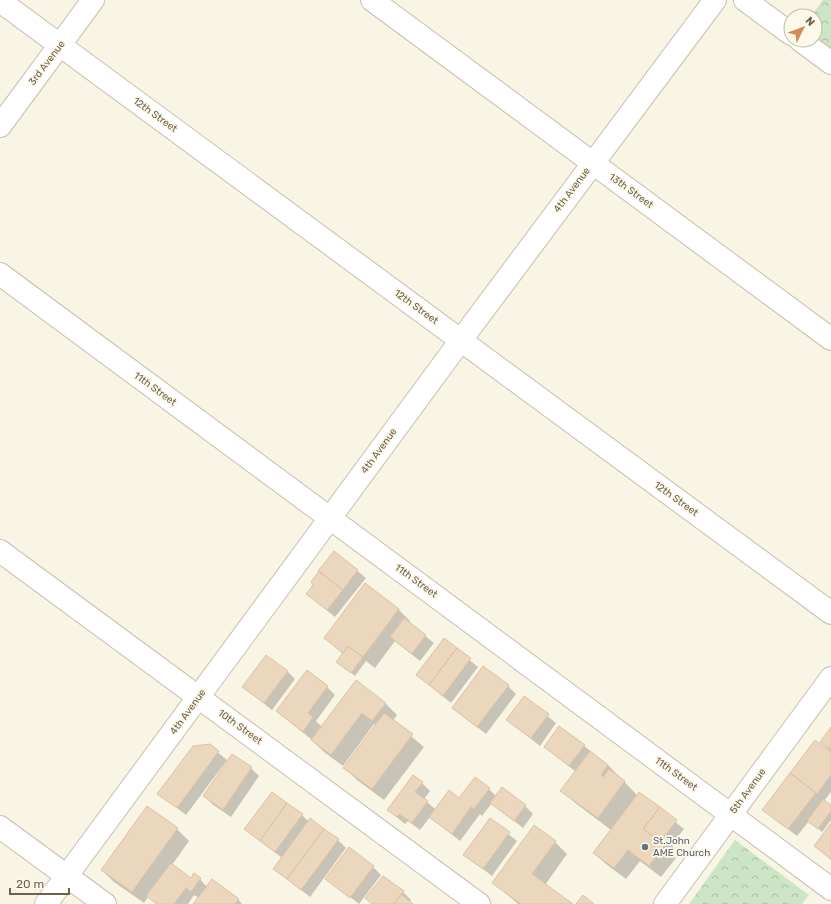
<svg xmlns="http://www.w3.org/2000/svg" width="831" height="904" viewBox="0 0 831 904" font-family="Rubik,sans-serif">
  <style>
    .park { fill: url(#park-crowns) }
    .shadow { fill: #0003 }
    .building { fill: #ead7be; stroke: #dcc2a2 }
    .lines { fill: none; stroke-linecap: round; stroke-linejoin: round }
    .minor-casing { stroke: #c9beac; stroke-width: 24 }
    .minor { stroke: #fff; stroke-width: 22 }
    .worship-dot { fill: #6b7280; stroke: #fdf9ea; stroke-width: 1.5 }
    .labels { text-anchor: middle; dominant-baseline: central; stroke-width: 3.5; stroke-linejoin: round; paint-order: stroke }
    .street-label { font-size: 10px; fill: #6f5f4d; stroke: #fdf9ea }
    .worship-label { font-size: 10px; fill: #5b616d; stroke: #fdf9ea; text-anchor: start }
  </style>
  <defs>
    <pattern id="park-crowns" width="20" height="18" patternUnits="userSpaceOnUse"><rect width="20" height="18" fill="#cce5c5"/><path d="M2 6a3 3 0 1 1 6 0M12 15a3 3 0 1 1 6 0" fill="none" stroke="#aabda2"/></pattern>
  </defs>
  <rect width="100%" height="100%" fill="#f9f5e5"/>
  <!-- park -->
  <path class="park" d="M823,0H831V52L815,40V16H811Z
    M735,840L809,895L802,904H689Z"/>
  <!-- shadow -->
  <path class="shadow" d="M334,552L366,578L335,617L307,594L314,585L312,582L319,571Z
    M398,609L410,621L409,623L434,643L420,661L395,641L375,668L366,661L355,676L341,665L343,654L325,638Z
    M444,639L478,667L451,703L417,675Z
    M287,671L295,679L272,710L243,687Z
    M508,686L516,694L486,734L453,708Z
    M327,687L335,695L316,721L322,727L385,703L397,715L393,721L424,747L384,800L357,780L345,768L376,726L374,724L343,766L324,752L312,740L277,711Z
    M524,697L556,723L540,746L507,720Z
    M831,729V792L824,801L831,806V820L822,832L809,821L797,836L763,810L830,751L821,742Z
    M209,745L227,760L186,815L159,794Z
    M584,746L608,765L637,795L639,793L684,829L672,845L675,849L672,854L676,858L661,877L640,861L626,879L606,864L594,853L611,830L574,802L562,791L576,772L545,747Z
    M251,768L259,776L231,817L212,804L204,796Z
    M422,783L430,791L424,799L436,810L489,789L496,796L525,806L533,814L523,828L492,803L482,816L480,814L460,841L430,817L420,830L408,821L405,824L388,810Z
    M148,808L177,829L189,841L172,865L191,879H200L207,887L238,899L242,904H194L199,898L194,895L188,904H156L148,897L144,903L114,882L102,870Z
    M302,815L309,822L338,840L346,848L310,897L274,869L282,858L245,829Z
    M490,819L517,841L492,876L465,855Z
    M831,825V860L815,846Z
    M555,842L567,854L545,885L571,904H518L494,883Z
    M373,867L381,875L359,904L327,879Z
    M403,892L411,900L409,902L412,904H372Z"/>
  <!-- building -->
  <path class="building" d="M334,551L358,570L343,590L318,571Z
    M319,571L343,590L327,610L306,594L313,585L311,582Z
    M365,583L399,609L363,657L348,646L343,653L324,638Z
    M404,618L426,635L412,654L390,637Z
    M444,638L457,648L429,685L416,675Z
    M348,646L363,657L351,673L336,662Z
    M457,648L471,658L443,696L429,685Z
    M266,655L288,671L264,703L242,687Z
    M483,666L509,685L477,727L452,708Z
    M307,670L328,686L308,713L313,717L303,732L276,711Z
    M356,680L386,703L372,721L362,713L331,755L311,740Z
    M524,696L549,714L531,738L506,720Z
    M384,713L413,734L372,789L343,768Z
    M559,726L585,745L569,766L544,747Z
    M831,727V750L820,742Z
    M815,740L831,752V775L817,794L790,773Z
    M210,744L219,751L177,808L157,794L193,746Z
    M590,751L608,765L601,775L603,777L609,769L625,781L598,818L560,791Z
    M232,754L252,767L223,810L203,796Z
    M790,773L816,793L788,829L762,810Z
    M413,775L423,782L415,792L428,801L412,823L399,814L397,817L387,810Z
    M475,777L490,788L474,809L471,807L452,834L429,817L449,790L459,798Z
    M502,787L526,805L514,821L490,803Z
    M272,792L287,803L260,841L244,829Z
    M639,792L660,807L643,829L665,845L649,866L628,850L614,868L593,853Z
    M823,799L831,805V811L818,829L807,821Z
    M287,803L303,814L275,852L260,841Z
    M147,806L178,828L132,892L101,870Z
    M660,807L677,820L664,837L668,840L665,845L643,829Z
    M310,818L324,829L287,879L273,869Z
    M490,818L510,832L483,869L463,855Z
    M831,823V859L814,846Z
    M534,825L556,841L532,874L573,904H521L492,883Z
    M324,829L339,839L301,890L287,879Z
    M349,847L374,866L350,898L325,879Z
    M171,863L191,878L194,873L201,878L191,892L186,888L174,904H157L146,896Z
    M383,876L404,891L394,904H372L365,898Z
    M212,879L239,899L235,904H193Z
    M401,894L413,904H394Z
    M583,895L594,904H576Z"/>
  <g class="lines">
    <!-- minor casing -->
    <g class="minor-casing">
      <path id="minor" d="M372,0L831,339
        M745,0L791,34
        M0,1L831,613
        M800,40L831,63
        M0,126L93,0
        M0,274L831,889
        M0,551L479,904
        M0,827L105,904
        M46,904L461,340L715,0
        M665,904L831,678"/>
    </g>
    <!-- minor -->
    <use href="#minor" class="minor"/>
  </g>
  <!-- markers -->
  <circle class="worship-dot" cx="645" cy="847" r="4"/>
  <g class="labels">
    <!-- street labels -->
    <g class="street-label">
      <text transform="translate(47 63) rotate(-53)">3rd Avenue</text>
      <text transform="translate(155 115) rotate(36)">12th Street</text>
      <text transform="translate(572 190) rotate(-53)">4th Avenue</text>
      <text transform="translate(631 191) rotate(36)">13th Street</text>
      <text transform="translate(416 307) rotate(36)">12th Street</text>
      <text transform="translate(155 389) rotate(36)">11th Street</text>
      <text transform="translate(379 451) rotate(-54)">4th Avenue</text>
      <text transform="translate(676 499) rotate(36)">12th Street</text>
      <text transform="translate(416 581) rotate(36)">11th Street</text>
      <text transform="translate(188 712) rotate(-54)">4th Avenue</text>
      <text transform="translate(240 727) rotate(36)">10th Street</text>
      <text transform="translate(676 774) rotate(36)">11th Street</text>
      <text transform="translate(748 791) rotate(-54)">5th Avenue</text>
    </g>
    <!-- worship labels -->
    <g class="worship-label">
      <text x="653" y="841">St.John<tspan x="653" dy="12">AME Church</tspan></text>
    </g>
  </g>
  <!-- north arrow -->
  <g transform="translate(803 28) rotate(48)"><circle r="19" fill="#fdf9ea" stroke="#c4bbab"/>
  <path d="M0-3L7 15L0 10L-7 15Z" fill="#d68a57"/>
  <text y="-6" font-size="11" font-weight="bold" text-anchor="middle" fill="#6f5f4d">N</text>
  </g>
  <!-- scale -->
  <path d="M10 888v6h59v-6" fill="none" stroke="#6f5f4d" stroke-width="2"/>
  <text x="16" y="888" font-size="12" fill="#6f5f4d" stroke="#fdf9ea" stroke-width="3" paint-order="stroke">20 m</text>
</svg>
